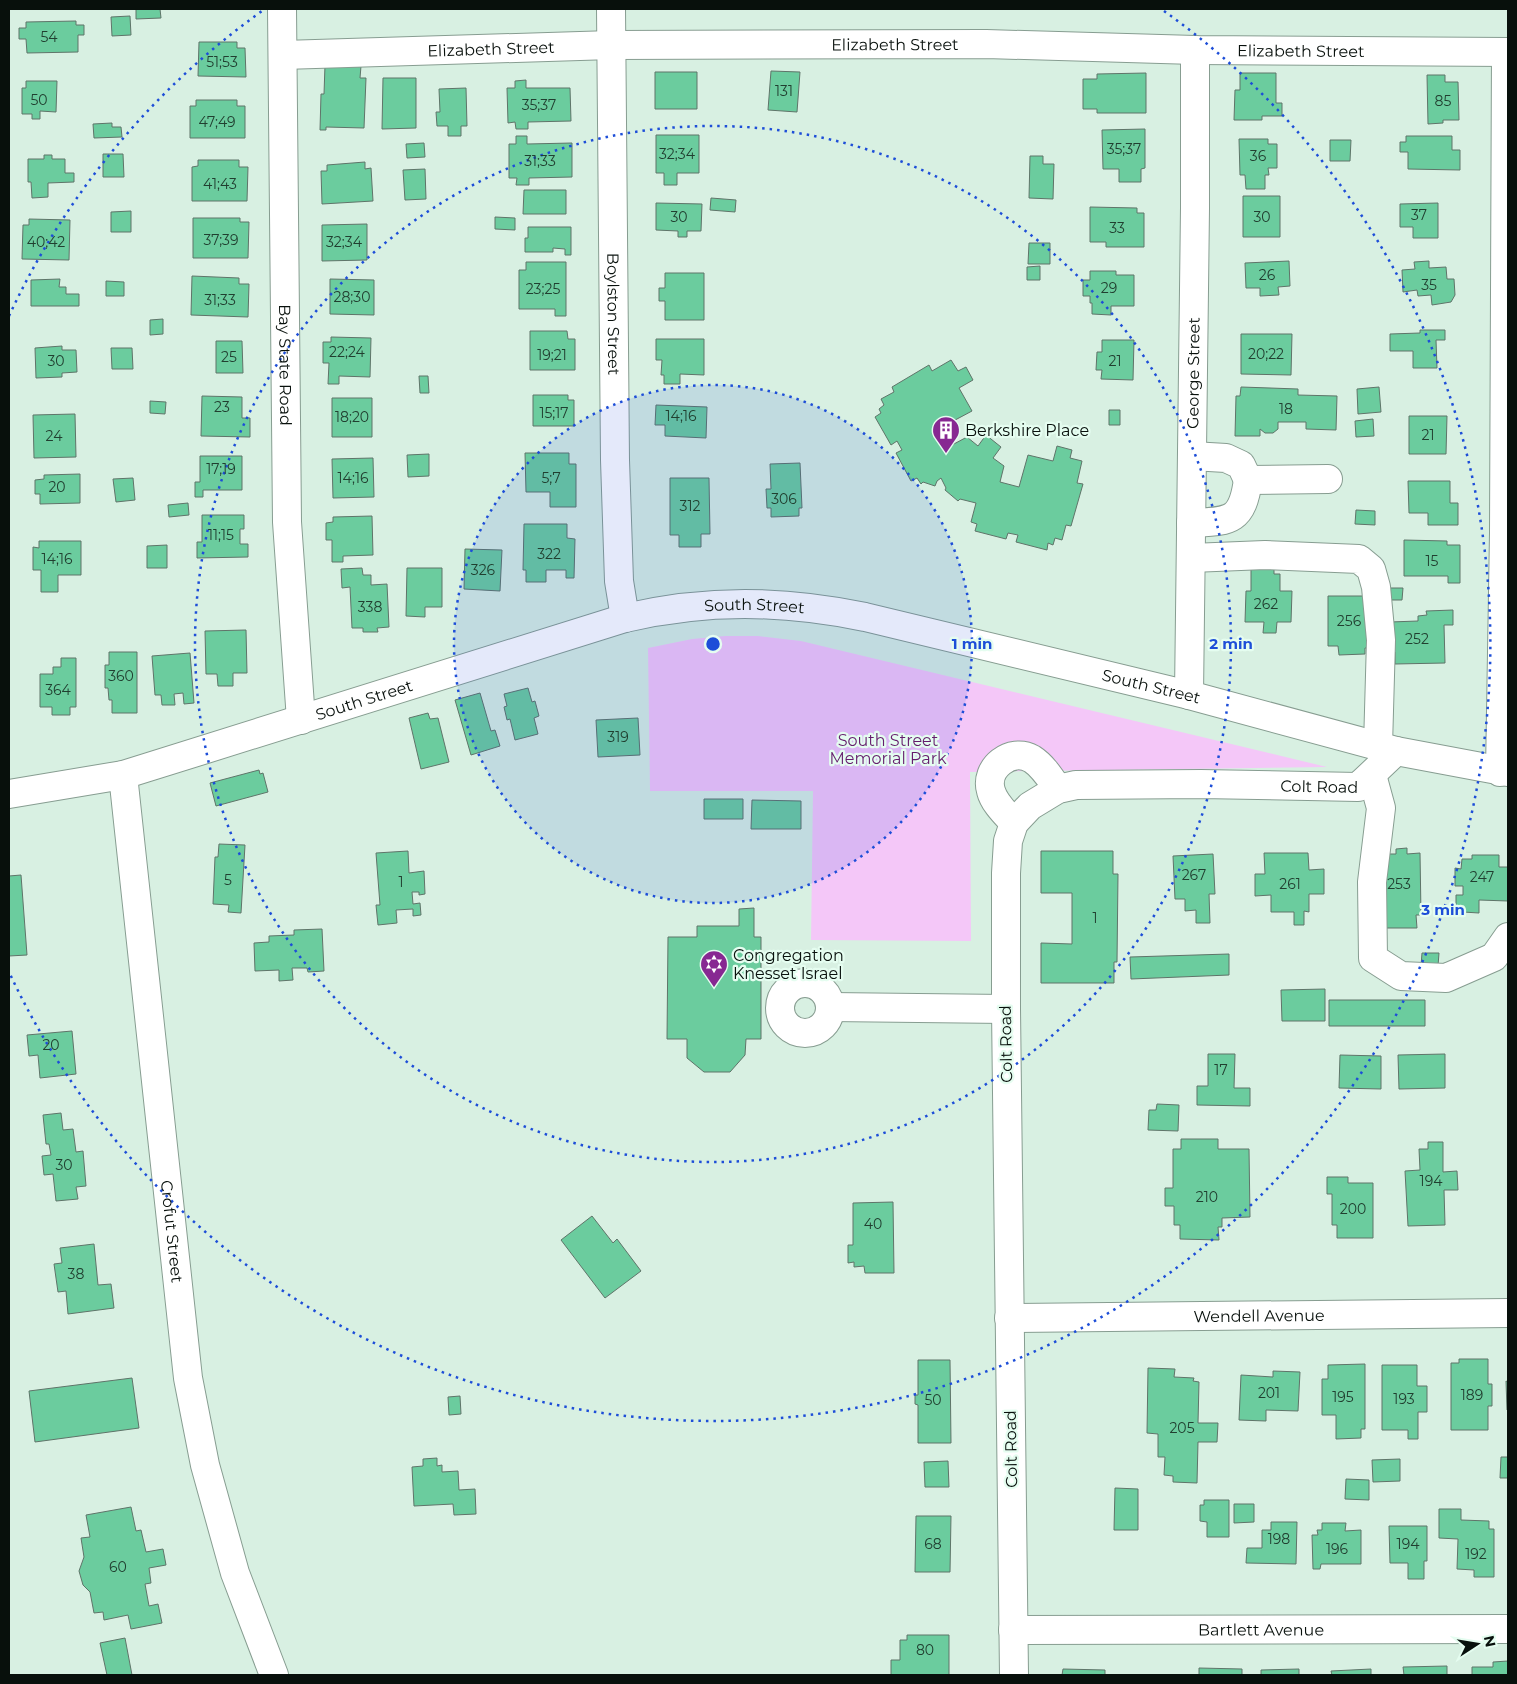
<svg xmlns="http://www.w3.org/2000/svg" width="1517" height="1684" viewBox="0 0 1517 1684" font-family="Montserrat,sans-serif">
  <style>
    .green { fill: #f4c7f8 }
    .building { fill: #6bcc9e; stroke: #5f7469 }
    .lines { fill: none; stroke-linecap: round; stroke-linejoin: round }
    .minor-casing { stroke: #879d91; stroke-width: 30 }
    .highway-casing { stroke: #879d91; stroke-width: 30 }
    .minor { stroke: #fff; stroke-width: 28 }
    .highway { stroke: #fff; stroke-width: 28 }
    .ring { fill: none; stroke: #1d4ed8; stroke-width: 2.5; stroke-dasharray: 2.5 5 }
    .labels { text-anchor: middle; dominant-baseline: central; stroke-width: 4.5; stroke-linejoin: round; paint-order: stroke }
    .number-label { font-size: 14px; fill: #213f30 }
    .street-label { font-size: 16px; fill: #08100c; stroke: #e5fdf0 }
    .poi-label { font-size: 16px; fill: #08100c; stroke: #e5fdf0; text-anchor: start }
    .park-label { font-size: 16px; fill: #641c6c; stroke: #e5fdf0 }
    .centre { fill: #1d4ed8; stroke: #e5fdf0; stroke-width: 2.5 }
    .ring-label { font-size: 15px; text-anchor: middle; font-weight: bold; fill: #1d4ed8; stroke: #e5fdf0; stroke-width: 4.5; stroke-linejoin: round; paint-order: stroke }
  </style>
  <rect width="100%" height="100%" fill="#d8f0e2"/>
  <!-- green -->
  <path class="green" d="M725,636H758L801,641L1327,767L970,772L971,941L811,940L813,791H650L648,648L692,639Z"/>
  <!-- building -->
  <path class="building" d="M136,9H160L161,18L136,19Z
    M130,16L131,35L112,36L111,17Z
    M76,21V25H84V35H78V52L27,53L26,39H19V28H26V22Z
    M199,42H237V48H245L246,77L198,76Z
    M325,65L361,66L360,78H366L364,128L326,127V130H320L321,94H324Z
    M771,71L800,72L797,112L768,110Z
    M655,72H697V109H655Z
    M1146,73V113H1097V109H1083V79H1097V74Z
    M1240,73H1276V103H1282V116H1262V120H1234L1235,90H1240Z
    M1427,75H1445V82H1458L1459,120H1443V123L1428,124Z
    M383,78H416V128L382,129Z
    M526,80V88H570L571,121L528,122V129H516L515,122L508,123L507,88H515V81Z
    M26,81H57L56,112L40,111V119H32V114H22V88H26Z
    M466,88L467,126H461V136H448V126H437L436,112H440L439,89Z
    M196,100H237V106H245V138H190V106H196Z
    M112,123V127H121L122,137L94,138L93,124Z
    M1145,129V168L1141,169V182H1119V169H1103L1102,130Z
    M656,135H699V173H677V185H664V173H656Z
    M516,136H527V144L572,143V177L529,178V185H516L517,178H509V144H516Z
    M1406,136H1452V150H1460V170L1408,169V152H1400V142H1406Z
    M1239,139H1268V144H1277V168H1268L1269,175H1265V189H1246L1245,175H1240Z
    M1330,140H1351L1350,161H1330Z
    M424,143L425,157L407,158L406,144Z
    M103,154H123L124,177H103Z
    M44,155H52V159H65V173H74V182L48,183V197L32,198L31,182H28V159H44Z
    M1030,156H1043V164H1054L1053,199L1029,198Z
    M198,160H239V167H248L247,201H192V167L198,166Z
    M365,162V169L371,168L373,201L322,204L321,171H327V165Z
    M425,169L426,199L405,200L403,170Z
    M524,190H566V214H523Z
    M1243,196H1280V237H1243Z
    M711,198L736,200L735,212L710,210Z
    M656,203L702,204L701,231H687V237H678V231L656,230Z
    M1438,203V238H1413V227H1400V204Z
    M1090,207L1137,208V213H1144V247H1106V242H1090Z
    M131,211V232H111V212Z
    M495,217L515,218V230L495,229Z
    M193,218H240V222H249L248,258H193Z
    M29,219L70,220L69,260L22,259L23,225H29Z
    M367,224V260L322,261V225Z
    M528,227H571V255H565V249L553,248V252H525V238H528Z
    M1029,243H1050V264H1028Z
    M1289,261L1290,286L1278,287L1279,295L1260,296V288H1246L1245,263Z
    M1429,261V268L1446,267L1447,279H1454L1455,295L1451,302L1432,305L1431,295L1418,296L1417,290L1403,292L1402,270L1415,269L1414,262Z
    M526,262H566V316H555V309H519V270H526Z
    M1040,266V280H1027V267Z
    M1090,271H1116V275H1134V306H1111V315L1092,314V303H1090V296H1083V280H1090Z
    M665,273H704V320H665V301H659V288H665Z
    M192,276L239,278V284H249L248,317L191,315Z
    M60,279L59,287H66V294H79V306H31V280Z
    M330,279L374,280V315L330,314Z
    M106,281L124,282V296H106Z
    M163,319V334L150,335V320Z
    M1420,330H1445V340H1436L1437,368H1413V351H1390V334L1420,333Z
    M530,331H567L568,339H575V370H530Z
    M1241,334H1292L1291,375L1241,374Z
    M331,337L371,338L370,377L339,376V384H328L329,363H323V342H331Z
    M656,339H704V375L680,374V384H664V375H661L662,360H656Z
    M1102,340H1134L1133,380L1101,379L1102,370H1096L1097,352H1102Z
    M216,341H242L243,373H216Z
    M62,346V350H76L77,372L62,373V377L36,378L35,348Z
    M111,348H132L133,369H112Z
    M951,360L958,371L966,367L973,380L959,388L972,411L942,427L952,445L967,437L978,446L986,435L1001,447L993,458L1004,466L1000,482L1019,487L1028,455L1053,461L1057,446L1072,450L1070,458L1082,461L1077,483L1083,484L1071,526L1066,525L1062,540L1055,538L1053,545L1048,543L1047,550L1016,542L1018,535L1008,533L1006,539L975,531L977,524L971,522L976,503L960,499L958,501L945,490L946,488L941,478L937,481L935,486L923,482L921,484L917,478L911,481L896,453L902,450L897,441L891,445L875,417L881,413L879,409L884,405L881,399L894,392L892,387L929,365L932,371Z
    M419,376H428L429,393H420Z
    M1241,387L1298,389V395L1337,396L1336,430L1306,429V422H1278V429L1273,433H1265L1260,429V436H1235L1236,396H1240Z
    M1379,387L1381,412L1358,414L1357,389Z
    M533,395H568V400H574V426H533Z
    M202,396L242,397V418H250V437L201,436Z
    M332,398H372V437H332Z
    M150,401L166,402L165,414L150,413Z
    M656,405L707,407L706,438L665,436V425H655Z
    M1109,410H1120V425H1109Z
    M75,414L76,457L34,458L33,415Z
    M1409,416H1447L1446,454H1409Z
    M1373,419L1374,436L1356,437L1355,421Z
    M525,453H569V464H576V507H550V492H526Z
    M429,454V476L408,477L407,455Z
    M200,456H242V490H203V497H195V482H200Z
    M373,458L374,497L333,498L332,459Z
    M800,463L802,508H799V516L771,517V508H767L766,489H771L770,464Z
    M80,474V503L40,504V494H35V480L44,479V475Z
    M133,478L135,500L116,502L113,479Z
    M670,478H709L710,534H701V547H679V535H670Z
    M1408,481H1450V503H1458V525H1428V513H1409Z
    M188,503L189,515L169,517L168,505Z
    M1356,510L1375,511V525L1355,524Z
    M202,515H244V529H240V544H248V557L197,558V542H202Z
    M372,516L373,555L343,556V562H332V540H326V523L333,522V517Z
    M524,524H567V538L575,539L574,578H566V570H546V582H526V570H523Z
    M1404,540L1447,541V545H1460V583H1448V576H1404Z
    M39,541H81V575H58V592H41V570H33V547L39,548Z
    M167,545V568H147V546Z
    M465,549L502,550L500,591L464,589Z
    M362,568L363,575H371V585L387,584L389,627L377,628L378,632H363V628H352L350,587L342,588L341,569Z
    M407,568H442V607H425V617L406,616Z
    M1251,569H1274V574H1280V591H1292L1291,622H1277L1276,633H1263L1264,622H1245L1246,591H1251Z
    M1386,588H1403L1402,600H1386Z
    M1328,596H1370V648H1365V654L1339,655L1338,646H1328Z
    M1453,610V625H1444L1445,663L1395,664V652H1391L1390,622L1418,621V616L1427,615L1426,611Z
    M246,630L247,673H233V686H218L217,674H206L205,631Z
    M109,652H137V713H112V700H109L108,688H105V665H109Z
    M190,653L194,703L184,704L183,693L174,694L175,705H162L161,695H155L152,656Z
    M61,658H76V707H70V715H52V707H40V674H53V667H61Z
    M528,688L532,702L535,701L539,716L534,718L538,734L515,740L510,719L507,720L504,707L507,706L504,694Z
    M480,693L491,731L495,730L500,746L471,755L455,700Z
    M428,713L430,719L438,718L449,762L421,769L409,718Z
    M638,718L640,755L598,757L596,720Z
    M259,770L260,774L263,773L268,792L216,806L210,783Z
    M704,799H743V819H704Z
    M752,800L801,801V829H751Z
    M219,844L245,845L241,913L228,912L229,905L213,904L215,857H218Z
    M1407,848V854L1420,853L1421,915H1416L1417,928H1382L1377,854H1396V849Z
    M408,851L409,873L424,871L425,894L419,895V892H412L413,904L420,903L421,915L413,916V909L396,910L397,923L378,925L376,905H380L376,853Z
    M1041,851H1113V874H1118L1117,962H1114V983H1041V943L1072,944V893H1041Z
    M1264,853H1308L1309,870L1324,869V894H1309V912L1304,911V925H1294V912H1271V895L1255,896V874H1265Z
    M1213,854L1215,894H1209L1210,923H1196V910L1185,911V899H1175L1173,856Z
    M1472,855H1499V867H1508V901L1479,900V913L1463,912V906H1456V895H1463V886H1455V868L1461,869L1462,859H1472Z
    M21,875L27,955L9,956V876Z
    M754,908V937H761V1039H746L745,1055L730,1072H704L687,1058V1039H667L668,937H697V926H739V909Z
    M322,929L324,971L308,972L307,968H292L293,980L279,981V970L255,971L254,943L269,942V936L294,935V930Z
    M1422,953H1439L1438,966H1421Z
    M1229,954V975L1131,979L1130,957Z
    M1325,989V1021H1282L1281,990Z
    M1329,1000H1425V1026H1329Z
    M72,1031L76,1074L40,1078L38,1055L29,1056L27,1035Z
    M1208,1054H1235L1234,1088H1250V1106L1197,1105V1086H1208Z
    M1445,1054V1088L1399,1089L1398,1055Z
    M1340,1055L1381,1056V1089L1339,1088Z
    M1157,1104L1179,1105L1178,1131L1148,1130L1149,1110H1156Z
    M61,1113L63,1130L73,1129L76,1152L83,1151L86,1186L76,1187L78,1199L56,1201L53,1174L44,1175L42,1156L51,1155L49,1144H46L43,1115Z
    M1181,1139H1218V1149H1249L1250,1217L1222,1218V1227H1218L1219,1240L1180,1239V1225H1174V1206H1165V1188H1173V1149H1181Z
    M1428,1142H1443V1172L1457,1171L1458,1190H1444L1445,1225L1408,1226L1405,1171L1420,1170L1419,1149H1428Z
    M1327,1177H1348V1183H1373V1238H1337V1225H1332V1194H1327Z
    M893,1202L894,1273H865L864,1266L854,1267V1262L848,1263V1245H853V1203Z
    M592,1216L613,1243L617,1239L641,1271L605,1298L561,1240Z
    M94,1244L98,1285L111,1284L114,1308L68,1314L66,1291L58,1292L54,1264L62,1263L60,1248Z
    M1459,1359H1488V1384H1492V1406H1488V1430H1451V1363H1459Z
    M918,1360H950L951,1443H918V1405L915,1404V1395H918Z
    M1365,1364V1429H1361V1438L1336,1439V1415H1322V1379H1328V1365Z
    M1382,1365H1417V1386H1427V1412H1418V1439H1408V1430H1382Z
    M1148,1368L1175,1369L1174,1377L1194,1378L1193,1381L1199,1382L1198,1423H1218L1217,1442H1198L1197,1483L1173,1482V1476L1164,1475L1165,1457H1158V1434L1147,1433Z
    M1273,1371L1300,1372L1298,1411L1266,1410V1421L1239,1420L1241,1375L1273,1377Z
    M132,1378L139,1428L35,1442L29,1391Z
    M1506,1381L1508,1382V1410H1507Z
    M460,1396L461,1414L449,1415L448,1397Z
    M1501,1457H1508V1478H1500Z
    M437,1458V1466L442,1465V1472L458,1471L459,1490L475,1489L476,1514L454,1515L453,1504L414,1506L412,1467L423,1466V1459Z
    M1400,1459V1481L1373,1482L1372,1460Z
    M948,1461L949,1487H925L924,1462Z
    M1346,1479L1369,1480V1500L1345,1499Z
    M1115,1488L1138,1489V1530H1114Z
    M1204,1500H1229V1537H1207V1522L1200,1521V1505H1204Z
    M1234,1504H1254V1522L1234,1523Z
    M131,1507L136,1531L141,1530L146,1552L163,1549L166,1565L149,1568L151,1583L145,1584L149,1606L158,1604L162,1623L131,1629L128,1615L104,1620L103,1612L94,1613L90,1592L83,1585L79,1571L84,1557L81,1538L90,1537L86,1515Z
    M1439,1509H1461V1520L1489,1521V1529H1494V1577H1474V1570L1457,1569L1458,1539L1439,1538Z
    M916,1516H951L950,1572H915Z
    M1271,1522H1297L1296,1564L1246,1563L1247,1548H1262V1530H1271Z
    M1322,1523H1346L1345,1531L1361,1530V1564H1321L1320,1569H1313L1312,1535H1318L1317,1530H1322Z
    M1389,1526H1427V1561H1424V1579H1408V1563H1390Z
    M907,1635H949V1675H891V1660H900V1640H907Z
    M125,1638L132,1675H107L100,1643Z
    M1508,1661V1675H1472V1667H1493V1662Z
    M1447,1666V1675H1404L1403,1667Z
    M1199,1668L1242,1669V1675H1199Z
    M1063,1669L1105,1670V1675H1062Z
    M1299,1669V1675H1261V1670Z
    M1371,1669V1675H1332L1331,1671Z"/>
  <g class="lines">
    <!-- minor casing -->
    <g class="minor-casing">
      <g id="minor">
        <path id="s1" d="M282,9L287,522L301,720"/>
        <path id="s2" d="M611,9L615,460L619,581L625,618"/>
        <path id="s3" d="M283,55L612,45L986,44L1195,50L1508,52"/>
        <path d="M1192,456L1226,458L1241,465L1248,480L1328,479"/>
        <path d="M1191,523C1229,521 1242,523 1248,480"/>
        <path d="M1191,558L1265,555L1359,559L1371,569L1376,587L1381,640L1378,746"/>
        <path id="s4" d="M1189,695L1195,208V50"/>
        <path d="M1500,772L1504,533L1506,52"/>
        <path id="s5" d="M123,775L188,1378L205,1465L235,1573L274,1675"/>
        <path d="M1372,775L1381,808L1372,882L1373,958L1401,976L1446,978L1494,957L1508,937"/>
        <path d="M1014,823C1006,814 994,803 991,791C984,768 1011,747 1032,759C1043,766 1051,779 1058,789"/>
        <circle cx="805" cy="1008" r="25"/>
        <path d="M830,1007L1006,1009"/>
        <path id="s6" d="M1009,1318L1508,1313"/>
        <path id="s7" d="M1013,1630L1508,1629"/>
        <path id="s8" d="M1014,1675L1006,1009V873L1008,841L1014,823L1030,806L1058,789L1076,785L1201,784L1358,787L1396,751"/>
      </g>
    </g>
    <!-- highway casing -->
    <g class="highway-casing">
      <g id="highway">
        <path id="s9" d="M9,794L123,775L625,618C707,599 782,600 865,617L1189,695L1396,751L1508,772"/>
      </g>
    </g>
    <!-- minor -->
    <use href="#minor" class="minor"/>
    <!-- highway -->
    <use href="#highway" class="highway"/>
  </g>
  <!-- distance rings -->
  <circle cx="713" cy="644" r="259" fill="#1d4ed8" fill-opacity=".12"/>
  <g class="ring">
    <circle cx="713" cy="644" r="259"/>
    <circle cx="713" cy="644" r="518"/>
    <path d="M9 316A777 777 0 0 1 262 11M1164 11A777 777 0 1 1 9 972"/>
  </g>
  <!-- icons -->
  <defs>
    <g id="building-pin" transform="scale(1.4375)"><path d="M0 17L-7.5 6A9.5 9.5 0 1 1 7.5 6Z" fill="#872892" stroke="#e5fdf0"/><path d="M-4-6H4V6H1V3H-1V6H-4ZM-2.5-4.3h1.7v1.8h-1.7ZM.8-4.3h1.7v1.8H.8ZM-2.5-1h1.7V.8h-1.7ZM.8-1h1.7V.8H.8Z" fill="#fff"/></g>
    <g id="synagogue-pin" transform="scale(1.4375)"><path d="M0 17L-7.5 6A9.5 9.5 0 1 1 7.5 6Z" fill="#872892" stroke="#e5fdf0"/><path d="M0-6.5L5.6 3.2H-5.6ZM0 6.5L5.6-3.2H-5.6Z" fill="#fff"/></g>
  </defs>
  <g fill-rule="evenodd">
    <use href="#building-pin" x="946" y="430"/>
    <use href="#synagogue-pin" x="714" y="964"/>
  </g>
  <g class="labels">
    <!-- number labels -->
    <g class="number-label">
      <text x="49" y="37">54</text>
      <text x="222" y="62">51;53</text>
      <text x="784" y="91">131</text>
      <text x="39" y="100">50</text>
      <text x="1443" y="101">85</text>
      <text x="539" y="105">35;37</text>
      <text x="217" y="122">47;49</text>
      <text x="1124" y="149">35;37</text>
      <text x="677" y="154">32;34</text>
      <text x="1258" y="156">36</text>
      <text x="540" y="161">31;33</text>
      <text x="220" y="184">41;43</text>
      <text x="1419" y="215">37</text>
      <text x="679" y="217">30</text>
      <text x="1262" y="217">30</text>
      <text x="1117" y="228">33</text>
      <text x="221" y="240">37;39</text>
      <text x="46" y="242">40;42</text>
      <text x="344" y="242">32;34</text>
      <text x="1267" y="275">26</text>
      <text x="1429" y="285">35</text>
      <text x="1109" y="288">29</text>
      <text x="543" y="289">23;25</text>
      <text x="352" y="297">28;30</text>
      <text x="220" y="300">31;33</text>
      <text x="347" y="352">22;24</text>
      <text x="1266" y="354">20;22</text>
      <text x="552" y="355">19;21</text>
      <text x="229" y="357">25</text>
      <text x="56" y="361">30</text>
      <text x="1115" y="361">21</text>
      <text x="222" y="407">23</text>
      <text x="1286" y="409">18</text>
      <text x="554" y="413">15;17</text>
      <text x="681" y="416">14;16</text>
      <text x="352" y="417">18;20</text>
      <text x="1428" y="435">21</text>
      <text x="54" y="436">24</text>
      <text x="221" y="469">17;19</text>
      <text x="353" y="478">14;16</text>
      <text x="551" y="478">5;7</text>
      <text x="57" y="487">20</text>
      <text x="784" y="499">306</text>
      <text x="690" y="506">312</text>
      <text x="221" y="535">11;15</text>
      <text x="549" y="554">322</text>
      <text x="57" y="559">14;16</text>
      <text x="1432" y="561">15</text>
      <text x="483" y="570">326</text>
      <text x="1266" y="604">262</text>
      <text x="370" y="607">338</text>
      <text x="1349" y="621">256</text>
      <text x="1417" y="639">252</text>
      <text x="121" y="676">360</text>
      <text x="58" y="690">364</text>
      <text x="618" y="737">319</text>
      <text x="1194" y="875">267</text>
      <text x="1482" y="877">247</text>
      <text x="228" y="880">5</text>
      <text x="401" y="882">1</text>
      <text x="1290" y="884">261</text>
      <text x="1399" y="884">253</text>
      <text x="1095" y="918">1</text>
      <text x="51" y="1045">20</text>
      <text x="1221" y="1070">17</text>
      <text x="64" y="1165">30</text>
      <text x="1431" y="1181">194</text>
      <text x="1207" y="1197">210</text>
      <text x="1353" y="1209">200</text>
      <text x="873" y="1224">40</text>
      <text x="76" y="1274">38</text>
      <text x="1269" y="1393">201</text>
      <text x="1472" y="1395">189</text>
      <text x="1343" y="1397">195</text>
      <text x="1404" y="1399">193</text>
      <text x="933" y="1400">50</text>
      <text x="1182" y="1428">205</text>
      <text x="1279" y="1539">198</text>
      <text x="933" y="1544">68</text>
      <text x="1408" y="1544">194</text>
      <text x="1337" y="1549">196</text>
      <text x="1476" y="1554">192</text>
      <text x="118" y="1567">60</text>
      <text x="925" y="1650">80</text>
    </g>
    <!-- street labels -->
    <g class="street-label">
      <text stroke="none"><textPath href="#s3" startOffset="612">Elizabeth Street</textPath></text>
      <text stroke="none"><textPath href="#s3" startOffset="208">Elizabeth Street</textPath></text>
      <text stroke="none"><textPath href="#s3" startOffset="1018">Elizabeth Street</textPath></text>
      <text stroke="none"><textPath href="#s2" startOffset="305">Boylston Street</textPath></text>
      <text stroke="none"><textPath href="#s1" startOffset="356">Bay State Road</textPath></text>
      <text stroke="none"><textPath href="#s4" startOffset="322">George Street</textPath></text>
      <text stroke="none"><textPath href="#s9" startOffset="772">South Street</textPath></text>
      <text stroke="none"><textPath href="#s9" startOffset="1178">South Street</textPath></text>
      <text stroke="none"><textPath href="#s9" startOffset="368">South Street</textPath></text>
      <text stroke="none"><textPath href="#s8" startOffset="1171">Colt Road</textPath></text>
      <text transform="translate(1006 1044) rotate(-91)">Colt Road</text>
      <text stroke="none"><textPath href="#s5" startOffset="459">Crofut Street</textPath></text>
      <text stroke="none"><textPath href="#s6" startOffset="250">Wendell Avenue</textPath></text>
      <text transform="translate(1011 1449) rotate(-91)">Colt Road</text>
      <text stroke="none"><textPath href="#s7" startOffset="248">Bartlett Avenue</textPath></text>
    </g>
    <!-- poi labels -->
    <g class="poi-label">
      <text x="965" y="430">Berkshire Place</text>
      <text x="733" y="955">Congregation<tspan x="733" dy="18">Knesset Israel</tspan></text>
    </g>
    <!-- park labels -->
    <g class="park-label">
      <text x="888" y="740">South Street<tspan x="888" dy="18">Memorial Park</tspan></text>
    </g>
  </g>
  <circle cx="713" cy="644" r="8" class="centre"/>
  <g class="ring-label">
    <text x="972" y="649">1 min</text>
    <text x="1231" y="649">2 min</text>
    <text x="1443" y="915">3 min</text>
  </g>
  <!-- border -->
  <rect width="1517" height="1684" fill="none" stroke="#08100c" stroke-width="20"/>
  <!-- north arrow -->
  <g transform="translate(1477 1644) rotate(78)" stroke="#e5fdf0" stroke-width="4" paint-order="stroke">
  <path d="M0-4L9 19L0 12L-9 19Z" fill="#08100c"/>
  <text y="-8" font-size="14" font-weight="bold" text-anchor="middle" fill="#08100c">N</text>
  </g>
</svg>
